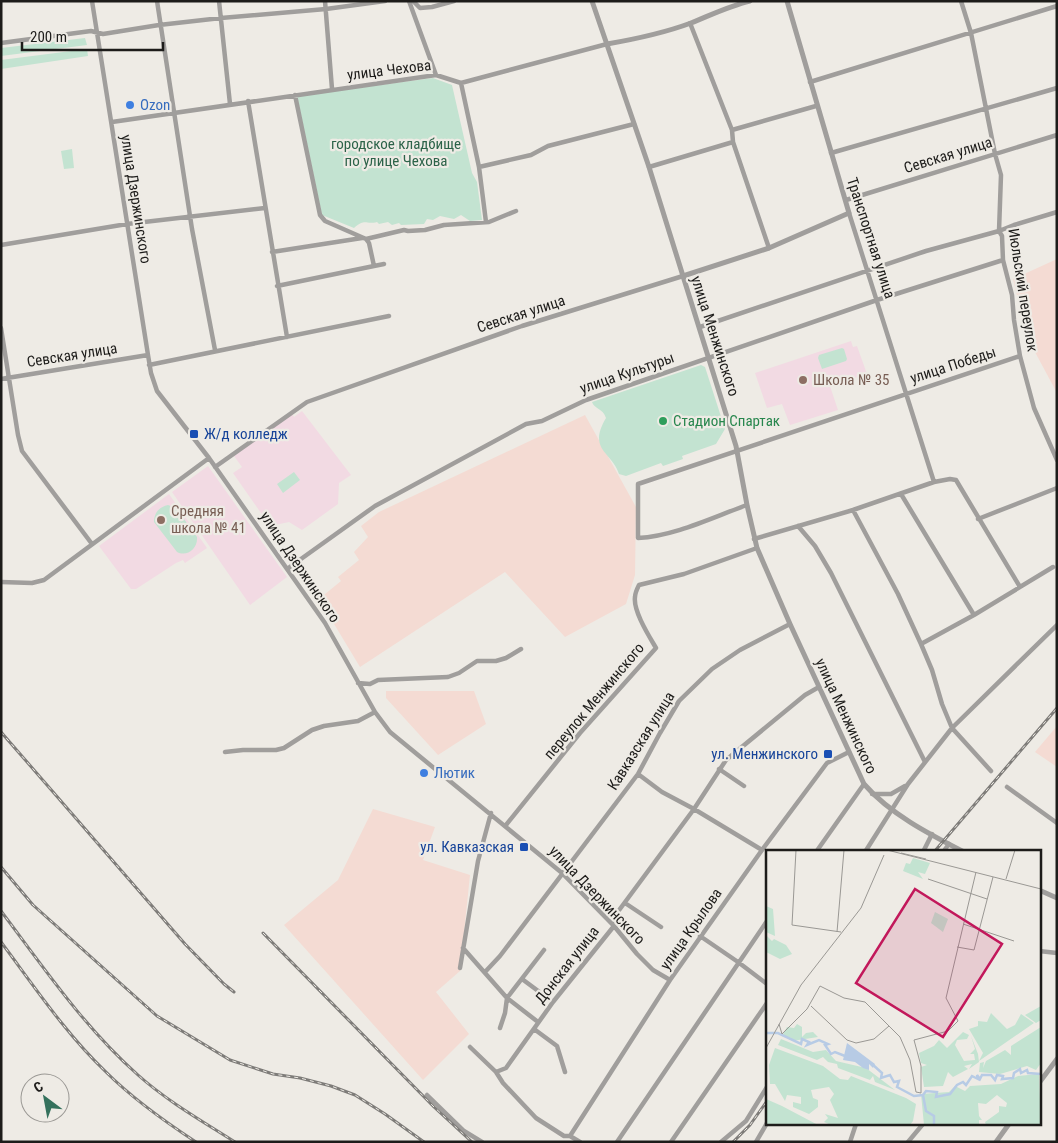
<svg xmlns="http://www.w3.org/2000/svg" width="1058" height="1143" viewBox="0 0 1058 1143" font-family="'Roboto Condensed',sans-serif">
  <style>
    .industrial { fill: #f4dbd3 }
    .education { fill: #f2dae3 }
    .green { fill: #c3e3d1 }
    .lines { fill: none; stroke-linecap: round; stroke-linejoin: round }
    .minor { stroke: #a09e9c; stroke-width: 4.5 }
    .tertiary { stroke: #a09e9c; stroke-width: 5 }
    .rail-casing { stroke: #7e7c79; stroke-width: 3 }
    .rail { stroke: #eeebe5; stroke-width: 1; stroke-dasharray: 4; stroke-linecap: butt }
    .shop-dot { fill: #3f7fe0; stroke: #eeebe5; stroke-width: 2 }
    .education-dot { fill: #8d6e63; stroke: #eeebe5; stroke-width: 2 }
    .leisure-dot { fill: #2e9e5b; stroke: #eeebe5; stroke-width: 2 }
    .transit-dot { fill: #1a4fb4; stroke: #eeebe5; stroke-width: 2 }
    .labels { text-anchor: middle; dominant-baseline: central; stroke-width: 4.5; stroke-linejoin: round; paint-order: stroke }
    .street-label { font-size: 15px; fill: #1d1c1a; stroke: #eeebe5 }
    .shop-label { font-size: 15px; fill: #366cbe; stroke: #eeebe5; text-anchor: start }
    .park-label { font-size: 15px; fill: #2c6349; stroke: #eeebe5 }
    .education-label { font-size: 15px; fill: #785e54; stroke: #eeebe5; text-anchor: start }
    .leisure-label { font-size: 15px; fill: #27864d; stroke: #eeebe5; text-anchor: start }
    .transit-label { font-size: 15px; fill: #164399; stroke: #eeebe5; text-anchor: end }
    .inset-river { fill: none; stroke: #b7cbe5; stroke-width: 2.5 }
    .inset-road { fill: none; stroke: #9a9894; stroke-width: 1 }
    .view { fill: #c2185b; fill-opacity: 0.15; stroke: #c2185b; stroke-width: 2.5 }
    .inset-edge { fill: none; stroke: #1d1c1a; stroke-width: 2.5 }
  </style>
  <rect width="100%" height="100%" fill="#eeebe5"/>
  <!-- industrial -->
  <path class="industrial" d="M1057,259V393L1028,339L1013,279Z
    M585,415L636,507L635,575L626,604L565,637L505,572L360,667L319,599L341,581L338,577L359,560L354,552L368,537L361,526L379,512Z
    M386,691H474L486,724L438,755L386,698Z
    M1057,726V767L1035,752Z
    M373,809L435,827L423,860L470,875L460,971L436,992L469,1034L423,1080L284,925L338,880Z"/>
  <!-- education -->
  <path class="education" d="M851,341L853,347L857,346L867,374L830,386L838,410L790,425L782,404L767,408L755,373Z
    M302,411L351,475L339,483L338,504L302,530L289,522L270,526L233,473L242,467L234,456L292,414L294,417Z
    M208,466L287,577L250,605L172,492Z
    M169,494L207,548L185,563L183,560L176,563L136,589H131L99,546Z"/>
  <!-- green -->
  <path class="green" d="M85,38L87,45L1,56V48Z
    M87,49L88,56L1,69V60Z
    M433,78L452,85L472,173L477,182L482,220L470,221L461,215L454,219L440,216L433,220L427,219L424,224L401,225L399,223L392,225L388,222L379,224L377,222C365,225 366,218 354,228L322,215L297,96Z
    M72,149L74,168L64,169L61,151Z
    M842,348L844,349L847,359L846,361L822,369L818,358L819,355Z
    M701,365L705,367L725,429L716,444L682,456L683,459L663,466L661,463L626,476L619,474C612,452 587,450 606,418C603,408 594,409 592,402Z
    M294,472L300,480L283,493L277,484Z
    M168,505L176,508L197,537C198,549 187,557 177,552L154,522C154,513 159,507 168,505Z"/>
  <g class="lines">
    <!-- minor -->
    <path class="minor" d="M92,1L148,355L151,373L157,391L209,458L325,623L375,712L390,732L562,873L614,926L637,954L653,970L670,980
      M157,1L192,229L215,350
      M219,1L230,104
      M325,1L332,89
      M409,1L436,75
      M413,1L420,8L432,7L454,1
      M961,1L971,33L995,154L1001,175L999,231L1002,236L1003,260L1012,295L1014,320L1020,356L1034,408L1057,460
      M690,23L732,130L733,142L769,248
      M1,43L91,31L103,34L159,25L221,18L326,9L385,1
      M810,82L1057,6
      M461,83L479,167L486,222
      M295,95L320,215L325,221L366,239L369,243L374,266L384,264
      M248,101L287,337
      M112,122L436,75L461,83L607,44
      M732,130L816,106
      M831,153L1057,88
      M479,167L531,155L548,146L634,124
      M649,167L733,142
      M846,200L1057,135
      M849,213L934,482
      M366,239L404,230L408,231L425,230L444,225L489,222L516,211
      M1,245L127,224L265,208
      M272,252L362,238
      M277,286L374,266
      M700,327L926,251L999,231L1014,225L1057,212
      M1,328L18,435L22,451L92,544
      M149,365L389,316
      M1,379L148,355
      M215,467L307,402L522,326L683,276
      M901,494L974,615
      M747,505C713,517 675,536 638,538V484L1020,356
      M853,510L898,594L921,644L932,670L942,704L952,728L991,771
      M978,519L1057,488
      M798,526L815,546L831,573L925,762
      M754,539L853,510L934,482L950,479L956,480L1020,587
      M287,569L375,506L526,424L542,421L586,400L877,300L1003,260
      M1,582L32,583L44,580L209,458
      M921,644L974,615L1053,567
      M358,683L370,684L378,680L448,677L459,673L477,661H496L506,658L521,649
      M225,752L243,750H276L284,748L312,730L324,726L358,721L375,712
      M719,769L744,786
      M638,774L662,792L694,809L762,850
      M1007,787L1057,823
      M872,794H891L905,786
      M506,825L580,733L656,648C649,636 633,611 635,597C635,593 637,589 639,585L684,574L757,548
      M816,852L864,784
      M865,852L908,784L952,728L1057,625
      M923,852L932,834
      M943,852L949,844
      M625,903L661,927
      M700,936L738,962L767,984
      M463,948L507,998L538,1022
      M1039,951L1057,953
      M460,968L478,861L491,813
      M485,972L500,956L638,774L660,733L679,701L712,669L740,650L790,624
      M522,979L553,1002
      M500,1028L505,1013L507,998L544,950
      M534,1029L557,1046L565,1072
      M470,1047L496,1072L503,1083L536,1118L564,1136H570L580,1142
      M496,1072L506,1068L553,1002L614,926V917L694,809L726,760L805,695L819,687
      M427,1095L464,1131L482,1142
      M570,1136L670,980L762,850L827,763L849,752
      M617,1142L767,921
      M671,1142L767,1003
      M721,1142L746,1121L767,1087
      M756,1142L767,1123
      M850,1142L856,1124
      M908,1142L923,1124"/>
    <!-- tertiary -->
    <path class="tertiary" d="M592,1L649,167L736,446L747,505L757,548L790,624L864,784C890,814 929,834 964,852
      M607,44C636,39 664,33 691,23C711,15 729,6 750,1
      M683,276L769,248L849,213L787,1
      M1039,890L1057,898
      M1039,1083L1057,1059
      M996,1142L1009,1124"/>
    <!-- rail casing -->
    <g class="rail-casing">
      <path id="rail" d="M1,732L185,944L224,984L234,992
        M934,852L1057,708
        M1,867L33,905L157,1016L230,1060L273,1074L300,1078L331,1086L355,1095L385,1114L424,1142
        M1,911C44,968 84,1027 138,1075C167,1101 202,1121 235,1142
        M263,933L434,1107L472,1142
        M1,942C34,986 66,1034 106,1072C133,1099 164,1121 196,1142
        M733,1142L750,1125L767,1101"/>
    </g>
    <!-- rail -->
    <use href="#rail" class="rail"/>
  </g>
  <!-- markers -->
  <g class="shop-dot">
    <circle cx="130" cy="105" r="5"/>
    <circle cx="424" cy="773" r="5"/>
  </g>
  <g class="education-dot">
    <circle cx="803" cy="380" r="5"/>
    <circle cx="161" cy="520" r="5"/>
  </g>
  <circle class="leisure-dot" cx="663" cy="421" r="5"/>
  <g class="transit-dot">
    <rect x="189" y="429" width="10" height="10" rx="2.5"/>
    <rect x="823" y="749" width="10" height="10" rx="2.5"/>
    <rect x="519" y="842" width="10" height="10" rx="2.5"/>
  </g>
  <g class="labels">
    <!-- street labels -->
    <g class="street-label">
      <text transform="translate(389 70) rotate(-7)">улица Чехова</text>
      <text transform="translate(948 155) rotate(-17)">Севская улица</text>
      <text transform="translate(136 199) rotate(81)">улица Дзержинского</text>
      <text transform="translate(871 238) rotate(72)">Транспортная улица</text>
      <text transform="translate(1023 290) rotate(81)">Июльский переулок</text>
      <text transform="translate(521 314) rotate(-18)">Севская улица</text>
      <text transform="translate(715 336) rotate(72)">улица Менжинского</text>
      <text transform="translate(72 355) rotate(-9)">Севская улица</text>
      <text transform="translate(953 365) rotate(-18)">улица Победы</text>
      <text transform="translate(627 373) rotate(-19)">улица Культуры</text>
      <text transform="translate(300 567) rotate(56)">улица Дзержинского</text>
      <text transform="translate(594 701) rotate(-50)">переулок Менжинского</text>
      <text transform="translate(846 716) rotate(65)">улица Менжинского</text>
      <text transform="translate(641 741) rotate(-58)">Кавказская улица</text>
      <text transform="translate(597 895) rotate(46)">улица Дзержинского</text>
      <text transform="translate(691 929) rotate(-55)">улица Крылова</text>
      <text transform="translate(567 965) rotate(-52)">Донская улица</text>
    </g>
    <!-- shop labels -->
    <g class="shop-label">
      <text x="140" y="105">Ozon</text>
      <text x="434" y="773">Лютик</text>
    </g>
    <!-- park labels -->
    <g class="park-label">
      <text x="396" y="144">городское кладбище<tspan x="396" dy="17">по улице Чехова</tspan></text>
    </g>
    <!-- education labels -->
    <g class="education-label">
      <text x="813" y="380">Школа № 35</text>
      <text x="171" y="511">Средняя<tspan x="171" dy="17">школа № 41</tspan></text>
    </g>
    <!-- leisure labels -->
    <g class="leisure-label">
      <text x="673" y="421">Стадион Спартак</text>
    </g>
    <!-- transit labels -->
    <g class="transit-label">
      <text x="204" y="434" text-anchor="start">Ж/д колледж</text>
      <text x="818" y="754">ул. Менжинского</text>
      <text x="514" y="847">ул. Кавказская</text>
    </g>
  </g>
  <!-- overview -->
  <g transform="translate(766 850)">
    <rect width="275" height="275" fill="#eeebe5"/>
    <path d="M147,8L164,13L159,24L152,22L157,29L137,21L140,13L144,14ZM0,56L7,59L9,86L0,82ZM169,62L182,69L177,82L165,73ZM0,85L6,91L8,89L20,95L26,104L14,109L0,102ZM275,156V170L270,173L259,165ZM225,163L241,179L249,175L255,164L268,173L213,211L217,203L203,179L212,176V171L221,172ZM31,174L36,177V187L40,183L47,182L52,187L26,191L25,188L16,186L21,177L28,178ZM275,177V213L270,220L261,216L234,224L213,222L214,213L218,212L217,218L220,211L239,200L245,205V196ZM197,182L203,185L201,189L191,190L189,195L198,211L209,210L208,204H204L209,199L205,186L212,204L213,212L203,219L206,214L198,216L202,219L187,227L182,222L177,236L158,237L155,217L161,215L155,213L153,203L168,196L173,190L181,198ZM15,189L47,202L60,200L70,211L100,218L129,240L109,232L107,226L104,230L72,218L71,214L62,212L57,207L51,210L12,195ZM9,198L57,216L74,229L82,230L85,226L140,248L150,254L147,271L144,275H65L58,272L62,268L59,264L72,268L64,250L68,244L63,237L45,240L47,248L52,250V257L43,264L27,257V252L35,254V247L21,245L19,251L9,234H4L3,215ZM273,224L275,275H220L219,272L233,262V256L240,257L241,253L231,245L220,254L212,253L213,266L216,270H213V275H158L155,244L183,242L189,236L199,241L204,236L235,234L252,226ZM0,249L16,256L52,275H0Z" fill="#c3e3d1"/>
    <path d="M81,193L109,214L107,218L103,214V220L97,218L89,212L77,210Z" fill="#b7cbe5"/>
    <path class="inset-river" d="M0,183H12L35,194L36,189L43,192L41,195L53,190L62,194L59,195L65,204L69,202L79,206M106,214L116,223L115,228L124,225L128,232L133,231L131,237L148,246L157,245L160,241L171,242L170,247L184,244L191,235L197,232L200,235L206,226L212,229L211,225L214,229L216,225H225L229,230L231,225L237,226L236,229L247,228L248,223L254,219L255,223L261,220L262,223L275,224M157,245L160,261L168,266V275"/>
    <path class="inset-road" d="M30,0L26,75L75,82M121,0L275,39M135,3L160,9M162,29L221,49M240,29L249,0M197,74L248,91M71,82L78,0M191,97L208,100L227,27M45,156L81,190L90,193L108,189L123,176M13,174L16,184L41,159L54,136L78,148L99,152L134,187L144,210L150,242L155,243V216L148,190L182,181L192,171L180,148L210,22M0,198L35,135L95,58L118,5"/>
    <path class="view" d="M149,39L236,94L177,187L90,133Z"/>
    <rect width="275" height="275" class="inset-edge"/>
  </g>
  <!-- border -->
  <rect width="1058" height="1143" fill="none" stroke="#1d1c1a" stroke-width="5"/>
  <!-- north arrow -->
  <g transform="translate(45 1098) rotate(328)"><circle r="24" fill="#eeebe5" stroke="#9a9894"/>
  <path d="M0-4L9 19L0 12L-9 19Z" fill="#34715c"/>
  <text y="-8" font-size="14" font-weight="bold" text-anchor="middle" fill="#1d1c1a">С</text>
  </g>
  <!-- scale -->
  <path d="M22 42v8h141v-8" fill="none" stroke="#1d1c1a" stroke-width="2.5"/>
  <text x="30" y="42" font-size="15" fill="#1d1c1a" stroke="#eeebe5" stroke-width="4" paint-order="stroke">200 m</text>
</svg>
